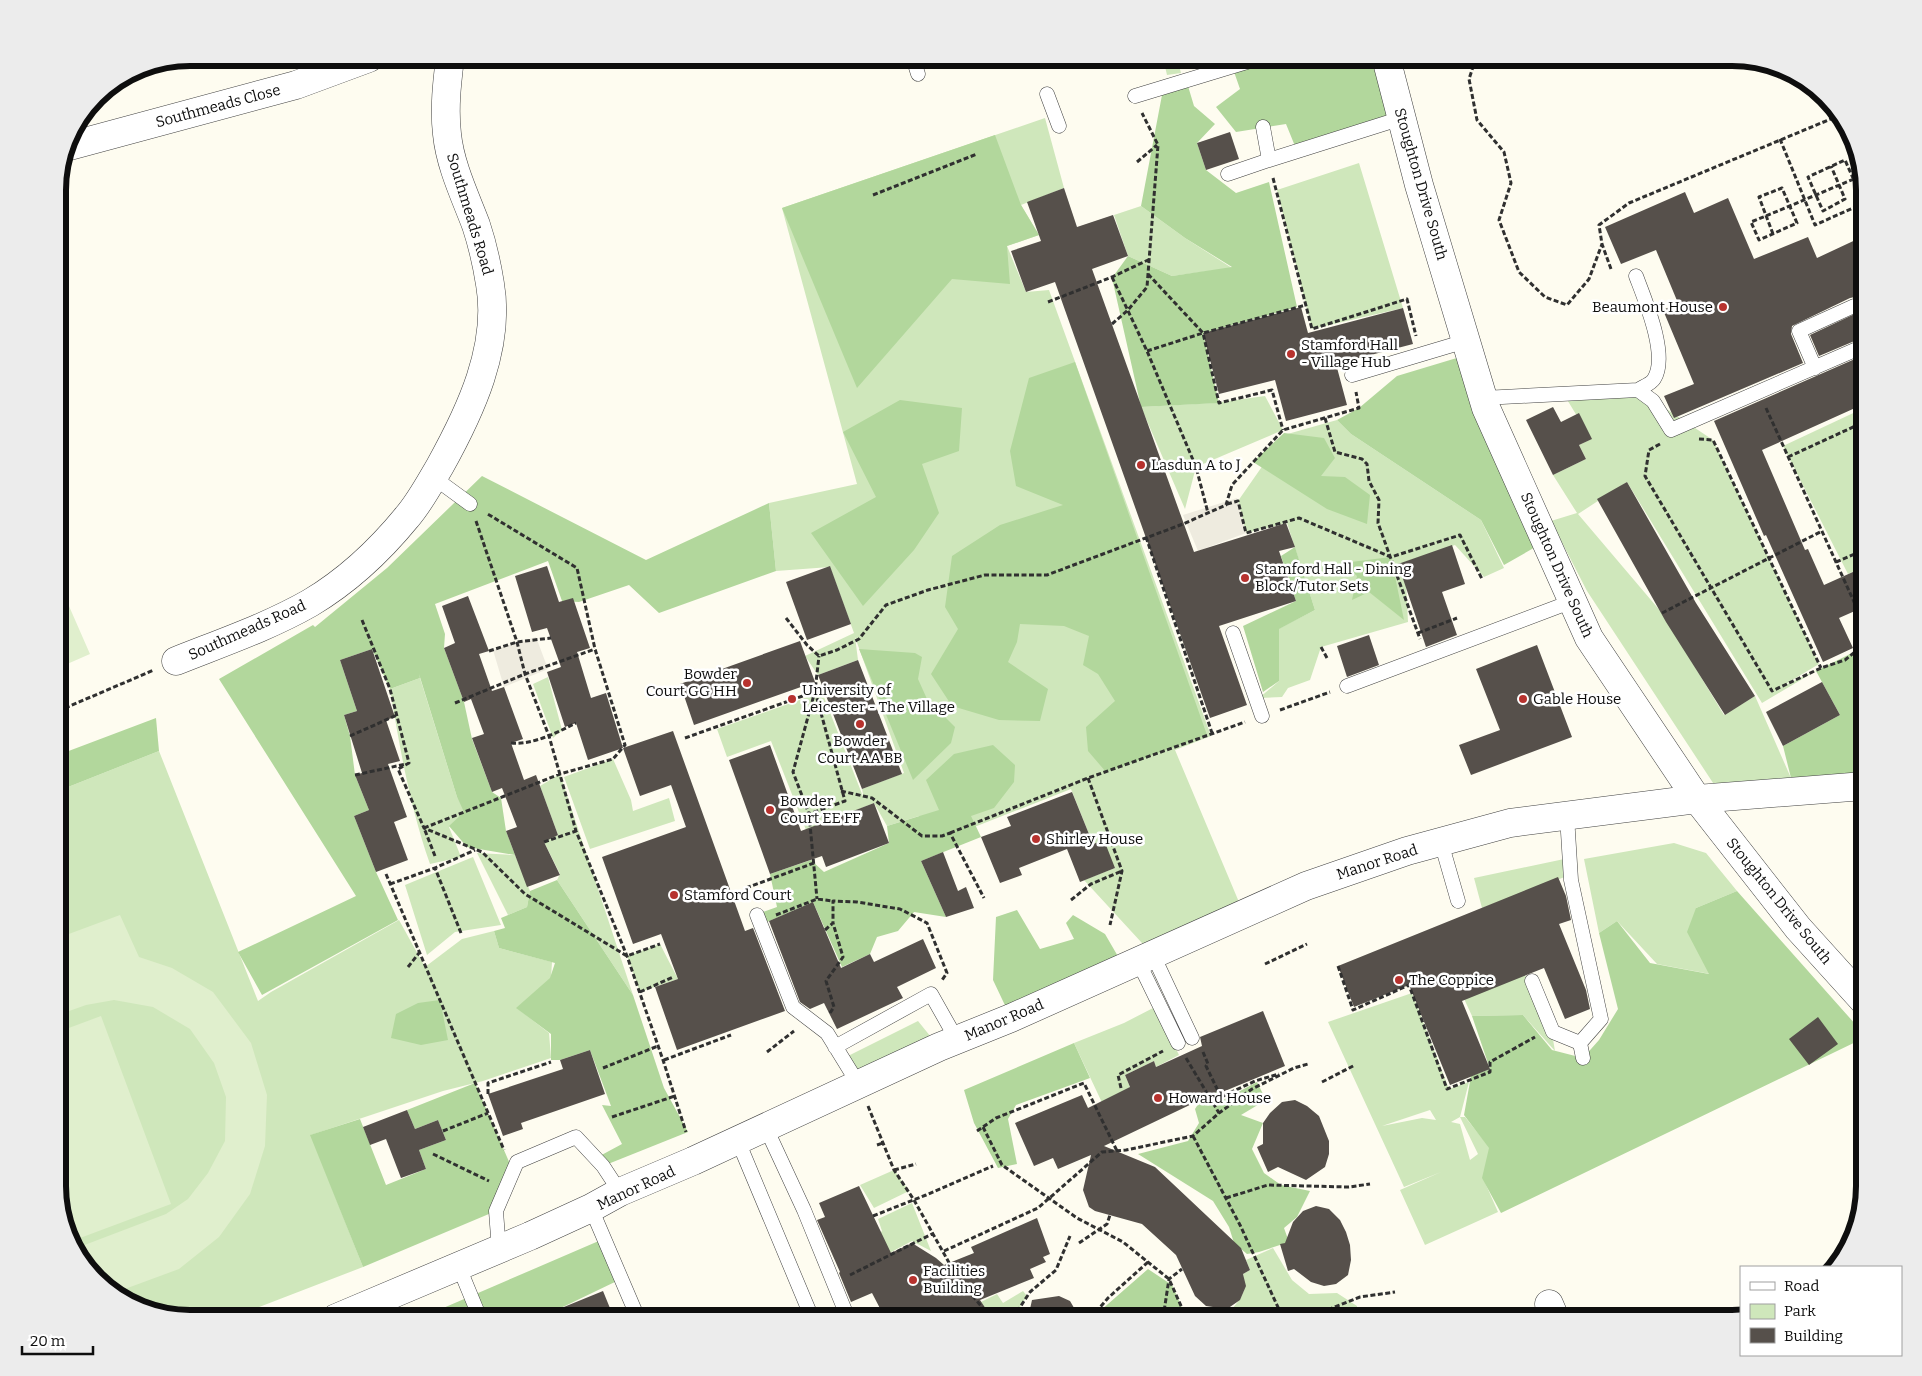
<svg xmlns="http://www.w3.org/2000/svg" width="1922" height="1376" viewBox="0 0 1922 1376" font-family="Bitter,serif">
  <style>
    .green { fill: #cfe7bb; fill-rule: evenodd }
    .forest { fill: #b2d79c }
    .pitch { fill: #e0efcd }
    .plaza { fill: #eeebdf }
    .building { fill: #56504b }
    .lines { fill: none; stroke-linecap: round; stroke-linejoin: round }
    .lane-casing { stroke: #414141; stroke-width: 15 }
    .street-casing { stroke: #414141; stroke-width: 29 }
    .path { stroke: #303030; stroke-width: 3; stroke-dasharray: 5 2.5; stroke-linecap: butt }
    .lane { stroke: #fff; stroke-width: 14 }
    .street { stroke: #fff; stroke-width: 28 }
    .poi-dot { fill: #b7322e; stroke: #fff; stroke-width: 2 }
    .labels { text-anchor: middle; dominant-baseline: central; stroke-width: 5; stroke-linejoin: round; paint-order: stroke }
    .street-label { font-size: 15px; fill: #0e0e0e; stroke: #fff }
    .poi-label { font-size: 15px; fill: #0e0e0e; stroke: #fff; text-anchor: start }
    .rim { fill: none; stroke: #0e0e0e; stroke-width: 6 }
  </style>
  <rect width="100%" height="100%" fill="#fefcf0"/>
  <!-- green -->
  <path class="green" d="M1163,58H1177L1181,73L1167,75Z
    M1045,118L1064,188L1021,205L1039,235L1007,246L1026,292L1049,290L1211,736L1175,750L1244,914L1153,955L1084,880L1115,868L1093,844L1071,789L944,839L919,816L887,826L874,803L806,830L771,741L727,757L717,729L822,692L864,799L862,789L904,773L855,637L858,660L818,675L805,656L854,633L830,567L776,571L769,503L857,484L782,208Z
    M1359,163L1403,308L1312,329L1277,190Z
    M1141,206L1185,238L1232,268L1172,276L1128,256L1114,215Z
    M1638,390L1713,440L1819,664L1779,688L1821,668L1762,703L1627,482L1578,514L1662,613L1724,715L1755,696L1791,778L1717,789L1587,591L1551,521L1577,513L1553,475L1586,459L1579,445L1591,439L1563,393Z
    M1265,396L1283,430L1196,467L1185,509L1141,407L1214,403Z
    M1864,408V567L1848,574L1783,446Z
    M1337,420L1351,434L1481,520L1504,568L1484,577L1455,545L1405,562L1408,622L1321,647L1310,680L1288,688L1282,697L1259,698L1279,681L1278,629L1315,610L1287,523L1246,533L1238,501L1284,435Z
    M548,677L562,730L553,738L533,684Z
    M420,678L457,797L465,812L449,827L461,857L430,864C410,807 400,749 390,689Z
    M159,751L258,1001L271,992L399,920L425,967L462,939L494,931L499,948L552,962L551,978L517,1008L549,1033L551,1058L483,1081L443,1091L311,1135L363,1267L231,1318H190L148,1311L110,1291L75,1252L58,1194V791Z
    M613,759L631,800L633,811L669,798L675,821L590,849L564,777Z
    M560,774L633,995L557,880L560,874L544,842L558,835L540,786Z
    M1674,843L1706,853L1737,891L1696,908L1710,974L1657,964L1617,921L1599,933L1584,859Z
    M477,853L515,855L530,891L527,907L508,915Z
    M473,857L501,925L455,932L427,955L405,885Z
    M1569,858L1570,875L1482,908L1474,878Z
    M660,944L678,979L640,992L627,956Z
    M1448,964L1525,975L1551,1028L1555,1051L1523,1015L1472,1016Z
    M1412,993L1449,1089L1469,1082L1460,1117H1465L1490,1148L1483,1178L1498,1212L1425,1245L1400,1190L1441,1172L1404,1187L1328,1022ZM1430,1110L1436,1120L1422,1118L1382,1126ZM1460,1117L1478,1154L1470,1160L1460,1124L1451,1122Z
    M1155,1007L1179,1055L1156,1067L1154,1061L1125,1075L1130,1087L1105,1109L1074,1043L1124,1023Z
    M918,1021L939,1047L865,1079L848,1056Z
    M894,1170L909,1191L874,1208L860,1185Z
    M912,1203L931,1251L912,1241L882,1257L873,1240L882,1231L878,1219Z
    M1273,1248L1292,1280L1309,1294L1337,1293L1357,1306V1318H1237L1232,1309C1243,1296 1247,1290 1243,1274L1250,1270L1246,1260Z
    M1023,1291L1027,1296L1013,1318H991L979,1303L997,1294L1003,1303Z"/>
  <!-- forest -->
  <path class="forest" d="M1260,58H1383L1399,119L1297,151L1286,124L1236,132L1216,107L1240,89L1232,66Z
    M1188,86L1194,106L1215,124L1197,143L1206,170L1236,193L1269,182L1297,307L1203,333L1219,403L1141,407L1112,278L1128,256L1172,276L1232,267L1185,238L1141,206L1162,95Z
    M995,135L1021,205L1039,235L1007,246L1010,284L952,279L857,388L782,208Z
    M1470,354L1546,541L1504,565L1481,520L1351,434L1337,420L1359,408L1397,376Z
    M1075,362L1207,735L1106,772L1088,751L1086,727L1115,701L1098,674L1083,665L1089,636L1064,626L1020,624L1017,642L1008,662L1048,689L1040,721L999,720L952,706L931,674L958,629L945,607L952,556L1000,525L1063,505L1016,486L1010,451L1029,378Z
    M900,400L962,408L959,451L922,464L939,513L914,550L863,606L811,533L876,497L843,432Z
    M1284,433L1324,438L1335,458L1321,476L1345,477L1370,495L1367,524L1327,509L1253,462Z
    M482,476L646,560L769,503L776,571L659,613L629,585L579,602L562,601L548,561L435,604L445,634L444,648L464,702L472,739L492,792L501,798L506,831L515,855L467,847L449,826L464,812L457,797L419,674L420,678L390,689L372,649L340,660L357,711L344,715L350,736L355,775L369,810L354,816L376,872L398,920L262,995L238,952L356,896L219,679L313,625L315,627L387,568Z
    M1295,547L1315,610L1279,629V681L1263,692L1243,626L1296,601L1281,556Z
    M1391,557L1404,620L1369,592L1352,600L1357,576L1343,563Z
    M1864,635V779L1791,778L1783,746L1840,715L1816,671L1856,651L1861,636Z
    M859,649L915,653L922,657L918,679L927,699L955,727L951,743L913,780Z
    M156,718L159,751L58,791V755Z
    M993,745L1015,765L1014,782L994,808L971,816L981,837L921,861L946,917L914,912L898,931L877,937L870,954L842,967L813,902L767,922L763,912L777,907L770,874L811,860L824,872L889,843L887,826L939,810L926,780L954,754Z
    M557,880L633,995L664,1088L688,1132L603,1166L596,1158L622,1144L602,1105L611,1106L590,1050L560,1060H551V1034L516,1008L550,978L555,963L499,948L494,931L505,928L501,918L527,907L530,891Z
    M1737,891L1864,1034V1038L1501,1213L1482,1178L1489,1148L1464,1115L1471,1076L1490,1069L1472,1016L1523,1015L1552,1050L1583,1058L1599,1040L1618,1009L1599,933L1617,921L1650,963L1709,974L1687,932L1696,908Z
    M1017,910L1040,949L1074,939L1066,923L1073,915L1105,934L1123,965L1011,1018L993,980L996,917Z
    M440,1000L448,1040L421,1045L391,1038L396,1014L418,1003Z
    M1074,1043L1090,1078L1016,1105L1008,1119L1017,1164L998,1168L974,1123L964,1090Z
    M1257,1082L1266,1100L1241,1115L1263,1123L1252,1149L1264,1173L1281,1185L1310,1191L1297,1217L1284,1228L1289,1242L1259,1252L1247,1254L1234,1243L1229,1227L1213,1201L1138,1154L1188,1141L1199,1123L1195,1109L1206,1092L1216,1084L1221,1097L1223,1100Z
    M475,1083L513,1171L496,1211L363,1267L310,1135L360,1119L386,1185L426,1169L419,1150L446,1140L438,1120L415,1129L407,1110Z
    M601,1240L619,1280L540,1318H420Z
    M1148,1269L1172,1285L1186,1317L1189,1318H1092Z"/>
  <!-- pitch -->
  <path class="pitch" d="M58,581L90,654L58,668Z
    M120,915L139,957L172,968L213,992L251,1043L267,1095L265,1146L250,1194L219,1237L179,1269L114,1293L110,1291L74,1249L166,1214L188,1199L208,1173L225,1141L226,1097L214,1063L190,1029L153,1007L114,1000L86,1005L58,1015V938Z
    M101,1016L171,1204L72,1241L58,1194V1032Z"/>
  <!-- plaza -->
  <path class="plaza" d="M1237,498L1246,533L1198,551L1183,515Z
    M536,637L548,669L504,687L493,650Z"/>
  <!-- building -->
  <path class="building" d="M1230,132L1239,159L1206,170L1197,143Z
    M1064,188L1077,227L1113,215L1128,256L1092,269L1194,552L1286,523L1295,547L1279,551L1296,601L1219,626L1247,705L1210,718L1055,282L1026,292L1011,251L1041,241L1027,202Z
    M1685,192L1694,213L1728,198L1754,259L1808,237L1817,258L1864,236V337L1819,356L1810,335L1861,311L1863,307L1862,302L1855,297L1850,298L1792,326L1791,334L1803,363L1674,418L1664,396L1694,384L1663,310L1678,303L1656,250L1621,264L1605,227Z
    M1301,307L1308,333L1403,308L1413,344L1336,364L1347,405L1286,421L1275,380L1219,394L1203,333Z
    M1864,355V404L1762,450L1805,550L1808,549L1824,585L1864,567V607L1839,618L1853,648L1823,662L1766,535L1764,536L1714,421Z
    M1553,407L1561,422L1579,413L1592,439L1579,445L1586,459L1553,475L1526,420Z
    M1627,482L1696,603L1755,696L1725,715L1666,622L1597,499Z
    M1452,545L1465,584L1442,592L1457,635L1426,647L1398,564Z
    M547,566L559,602L573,598L590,648L577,652L591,698L606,693L623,748L588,760L576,723L565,727L547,672L561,667L547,628L532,632L515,576Z
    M830,566L851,624L807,640L786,582Z
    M468,596L489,651L479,654L492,691L504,687L523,739L511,743L524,780L536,775L558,835L544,842L560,875L527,887L506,831L517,827L502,788L492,792L472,738L484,734L471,699L464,702L444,648L455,643L442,606Z
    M1369,635L1379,665L1347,677L1337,646Z
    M800,641L815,682L694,725L680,684Z
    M1537,645L1572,737L1471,775L1459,745L1500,730L1476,669Z
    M372,649L395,717L386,720L400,761L388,764L407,817L394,822L408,860L376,872L354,816L369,810L355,775L362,773L344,715L357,711L340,660Z
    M858,660L902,774L862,789L818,675Z
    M1822,682L1840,715L1783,746L1766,712Z
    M673,731L745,931L753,928L785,1011L677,1050L655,987L678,979L661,934L633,944L602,857L686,827L671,785L640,796L623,748Z
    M770,745L801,831L874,803L889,843L826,867L822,856L770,874L729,760Z
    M1072,792L1093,844L1104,840L1115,868L1080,882L1067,849L1019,868L1022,875L1000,883L981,837L1011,826L1007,817Z
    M943,852L958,891L966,887L974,908L946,917L921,861Z
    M1558,877L1566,896L1571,920L1559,924L1586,990L1590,1009L1565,1019L1544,968L1462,1001L1490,1069L1450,1085L1409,985L1354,1007L1338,966Z
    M813,902L841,968L870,954L874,962L923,939L936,968L897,987L903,998L837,1029L824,1003L810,1009L800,1002L769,921Z
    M1263,1011L1285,1066L1220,1093L1219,1091L1104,1146L1155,1167L1241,1248L1250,1270L1243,1274L1246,1286L1240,1300L1227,1309L1206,1306L1195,1296L1176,1255L1142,1224L1095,1211L1089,1207L1083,1190L1091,1155L1058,1169L1053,1158L1034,1166L1015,1123L1082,1095L1088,1108L1130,1087L1125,1075L1154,1061L1156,1067L1202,1046L1200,1037Z
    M1818,1017L1838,1044L1809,1065L1789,1039Z
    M590,1050L605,1094L521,1123L523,1129L503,1136L488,1094L563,1069L560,1060Z
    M1295,1100L1307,1106L1319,1116L1329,1141V1154L1325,1167L1306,1180L1278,1167L1268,1172L1257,1147L1263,1144V1123L1270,1113L1282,1102Z
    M407,1110L415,1129L438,1120L446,1140L419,1150L426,1169L401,1178L386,1139L370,1145L363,1127Z
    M859,1186L891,1253L912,1243L936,1258L944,1265L974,1253L971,1247L1037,1218L1050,1254L1043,1257L1046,1262L1030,1269L1034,1278L980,1300L992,1318H885L872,1293L851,1302L839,1273L840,1272L817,1220L825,1217L819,1203Z
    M1316,1206L1329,1209L1340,1220L1346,1232L1350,1245L1351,1260L1348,1275L1336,1284L1324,1286L1311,1282L1294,1269L1288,1271L1280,1244L1285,1243L1293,1222L1303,1211Z
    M603,1291L614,1318H537Z
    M1059,1296L1070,1301L1080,1318H1028L1032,1300Z"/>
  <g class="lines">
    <!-- lane casing -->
    <g class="lane-casing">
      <path id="lane" d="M913,58L918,74
        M1047,94L1059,126
        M1135,96L1260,58
        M1263,127L1269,160L1402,118
        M1228,174L1269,160
        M1636,276C1645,300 1669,356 1654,379C1651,384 1642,387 1638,390
        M1815,368L1799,331L1854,306
        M1352,375L1466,341
        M1483,398L1638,390L1653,401L1671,430L1864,346
        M433,477L470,504
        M1233,633L1262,716
        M1347,686L1573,601
        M1441,842L1458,901
        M757,915L793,1007L827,1033L859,1085
        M1153,955L1192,1038
        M1138,961L1178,1043
        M1532,981L1553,1032L1580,1043L1601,1019L1571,880L1567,816
        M1580,1043L1583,1058
        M835,1047L931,994L957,1040
        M766,1128L804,1210L848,1318
        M738,1141L812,1318
        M591,1208L638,1318
        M499,1250L496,1211L517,1162L576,1137L603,1166L620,1192
        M459,1267L480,1318"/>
    </g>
    <!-- street casing -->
    <g class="street-casing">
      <path id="street" d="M1386,58L1419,185L1486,408L1589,638L1697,799L1798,928L1864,1001
        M66,147L296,85L369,58
        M176,661C221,643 268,627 310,603C347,581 380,550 407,517C420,502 430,483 440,466C470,412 501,347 490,284C487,265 482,243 476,225C465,196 450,165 447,134C444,108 447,83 450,58
        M1549,1304L1555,1318
        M336,1318L530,1236L591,1208L620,1192L693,1161L939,1047L1011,1018L1306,886L1407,851L1510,823L1697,799L1864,786"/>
    </g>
    <!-- path -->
    <path class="path" d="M1476,58L1469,79L1477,120L1504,152L1511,183L1499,220L1519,272L1545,297L1567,305L1589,279L1602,244
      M1780,139L1815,225L1864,203L1845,160L1808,177L1823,211L1845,199L1831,166
      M1137,162L1157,145
      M1273,178L1312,329L1407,299L1416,336
      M873,195L977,154
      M1773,234L1759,197L1782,188L1797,223L1759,240L1751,222C1788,207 1825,191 1861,176
      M1611,269L1602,244L1599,225L1629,203L1838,116
      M1148,274L1203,333L1219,403L1272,390L1283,430
      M1112,277L1147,351L1196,467L1208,513
      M1048,302L1112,277L1148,260
      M1112,324L1128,310L1147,287L1158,145L1142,113
      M1147,351L1203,333L1306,305
      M1766,408L1860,615L1864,614
      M1325,418L1335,452L1362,459L1367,464L1369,481L1379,500L1378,523L1420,639
      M1699,439L1713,440L1821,668
      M1660,444L1649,450L1645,476L1772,691L1821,668L1845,660L1856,651L1861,636L1860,615
      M1788,457L1864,422
      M1227,504L1238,501L1246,533L1299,518L1391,557L1460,535L1482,579
      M476,521L517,642L525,674L549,736L576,831L627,956L663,1060L686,1132
      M1146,537L1212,733
      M1836,562L1864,550
      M1662,613L1822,531
      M786,618L807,645L819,656L837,650L859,639L886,605L928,590L985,575H1047L1183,524L1226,505L1232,485L1283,430L1359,408L1356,392
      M362,620L390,689L409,763L398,769L424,828L482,852L525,894L627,956L660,944
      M1418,633L1457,618
      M1321,647L1327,658
      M489,651L517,642L551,638
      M815,691L845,801L809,814L793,772L815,691L819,656
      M455,703L525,674L595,649
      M1280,710L1330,692
      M58,711L154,670
      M350,736L397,715
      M685,738L814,692
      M511,743C533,745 556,733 576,723
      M355,775L406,764
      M1088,778L1122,871L1110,925
      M841,791L872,798L922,836H942L950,833L984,898
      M809,814L817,899
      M950,833L1088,778L1245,722
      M544,842L576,831
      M435,856L424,828L560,774L613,759L625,745L595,649L577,568L486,513
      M386,874L504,1150
      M390,884L435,868
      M746,888L814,863
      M1071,900L1091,884L1122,871
      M776,915L817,899L833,901
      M825,930L833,923V901L857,902L900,909L927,923L947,973L942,980
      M461,933L435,868L475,850
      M1265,964L1307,944
      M1338,966L1353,1010L1409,985L1447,1089L1490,1072V1062L1535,1037
      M408,967L419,953
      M640,992L673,977
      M830,1013L834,1007L826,981L843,957L833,923
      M767,1052L794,1031
      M1203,1052L1208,1064L1206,1066L1221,1097L1255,1081L1279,1074
      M1186,1058L1219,1113
      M664,1060L731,1035
      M603,1068L658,1046
      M1322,1082L1355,1065
      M1121,1088L1118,1075L1163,1051
      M488,1094V1083L551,1062
      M868,1106L894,1170L914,1200L957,1277L991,1318
      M612,1117L675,1096
      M983,1127L1002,1165L1077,1218L1123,1242L1169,1279L1186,1317L1191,1318
      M443,1131L488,1113
      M977,1131L996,1118L1084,1083L1117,1151
      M1193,1136L1240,1225L1283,1318
      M877,1145L883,1143
      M433,1154L489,1181
      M894,1170L916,1164
      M1226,1198L1268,1185L1349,1187L1370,1184
      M873,1216L926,1195L993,1166
      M1079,1243L1107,1224L1110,1215
      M944,1251L1038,1208L1102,1152L1126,1150L1193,1136L1219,1113L1252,1089L1294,1068L1308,1064
      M850,1275L934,1233
      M1013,1318L1030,1292L1056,1270L1070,1236
      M1091,1318L1108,1298L1148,1262
      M1163,1318L1169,1279L1182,1269
      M1256,1318L1281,1316
      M1307,1318L1360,1297L1395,1292"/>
    <!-- lane -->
    <use href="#lane" class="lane"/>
    <!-- street -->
    <use href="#street" class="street"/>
  </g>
  <!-- markers -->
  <g class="poi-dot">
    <circle cx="1723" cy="307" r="5"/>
    <circle cx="1291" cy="354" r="5"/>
    <circle cx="1141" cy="465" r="5"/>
    <circle cx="1245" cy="578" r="5"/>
    <circle cx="747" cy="683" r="5"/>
    <circle cx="792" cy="699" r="5"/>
    <circle cx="1523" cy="699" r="5"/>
    <circle cx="860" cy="724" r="5"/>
    <circle cx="770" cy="810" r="5"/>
    <circle cx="1036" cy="839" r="5"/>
    <circle cx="674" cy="895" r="5"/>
    <circle cx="1399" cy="980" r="5"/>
    <circle cx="1158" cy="1098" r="5"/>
    <circle cx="913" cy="1280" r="5"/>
  </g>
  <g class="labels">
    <!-- street labels -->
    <g class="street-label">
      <text transform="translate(218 106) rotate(-15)">Southmeads Close</text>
      <text transform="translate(1421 184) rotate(74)">Stoughton Drive South</text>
      <text transform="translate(470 214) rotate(73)">Southmeads Road</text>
      <text transform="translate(1557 565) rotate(66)">Stoughton Drive South</text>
      <text transform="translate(247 630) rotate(-24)">Southmeads Road</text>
      <text transform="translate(1377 862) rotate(-18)">Manor Road</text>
      <text transform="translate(1779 901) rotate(51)">Stoughton Drive South</text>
      <text transform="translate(1004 1020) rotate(-23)">Manor Road</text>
      <text transform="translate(636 1188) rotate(-25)">Manor Road</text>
    </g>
    <!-- poi labels -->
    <g class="poi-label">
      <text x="1713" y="307" text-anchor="end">Beaumont House</text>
      <text x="1301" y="345">Stamford Hall<tspan x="1301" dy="17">- Village Hub</tspan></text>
      <text x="1151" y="465">Lasdun A to J</text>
      <text x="1255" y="569">Stamford Hall - Dining<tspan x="1255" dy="17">Block/Tutor Sets</tspan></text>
      <text x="737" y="674" text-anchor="end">Bowder<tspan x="737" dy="17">Court GG HH</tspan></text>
      <text x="802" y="690">University of<tspan x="802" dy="17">Leicester - The Village</tspan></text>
      <text x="1533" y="699">Gable House</text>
      <text x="860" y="741" text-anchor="middle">Bowder<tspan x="860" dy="17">Court AA BB</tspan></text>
      <text x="780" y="801">Bowder<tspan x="780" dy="17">Court EE FF</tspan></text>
      <text x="1046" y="839">Shirley House</text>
      <text x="684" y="895">Stamford Court</text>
      <text x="1409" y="980">The Coppice</text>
      <text x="1168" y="1098">Howard House</text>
      <text x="923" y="1271">Facilities<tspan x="923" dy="17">Building</tspan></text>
    </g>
  </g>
  <!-- crop -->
  <path d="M0 0H1922V1376H0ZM190 66H1732A124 124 0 0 1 1856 190V1186A124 124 0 0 1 1732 1310H190A124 124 0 0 1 66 1186V190A124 124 0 0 1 190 66Z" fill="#ececec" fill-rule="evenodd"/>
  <path class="rim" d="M190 66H1732A124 124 0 0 1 1856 190V1186A124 124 0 0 1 1732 1310H190A124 124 0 0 1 66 1186V190A124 124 0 0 1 190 66Z"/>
  <!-- legend -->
  <rect x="1740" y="1266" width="162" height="90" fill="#ffffff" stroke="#9f9f9f"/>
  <rect x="1750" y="1282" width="25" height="8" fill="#ffffff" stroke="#9f9f9f"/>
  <text x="1784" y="1291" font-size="15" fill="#0e0e0e">Road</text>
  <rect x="1750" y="1304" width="25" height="15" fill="#cfe7bb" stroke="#9f9f9f"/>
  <text x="1784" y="1316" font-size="15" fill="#0e0e0e">Park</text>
  <rect x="1750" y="1328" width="25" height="15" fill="#56504b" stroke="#9f9f9f"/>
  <text x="1784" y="1341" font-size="15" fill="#0e0e0e">Building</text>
  <!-- scale -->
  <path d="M22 1346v8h71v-8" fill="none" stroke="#0e0e0e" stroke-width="2.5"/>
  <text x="30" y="1346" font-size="15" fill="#0e0e0e" stroke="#ffffff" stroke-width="4" paint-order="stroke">20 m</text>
</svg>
